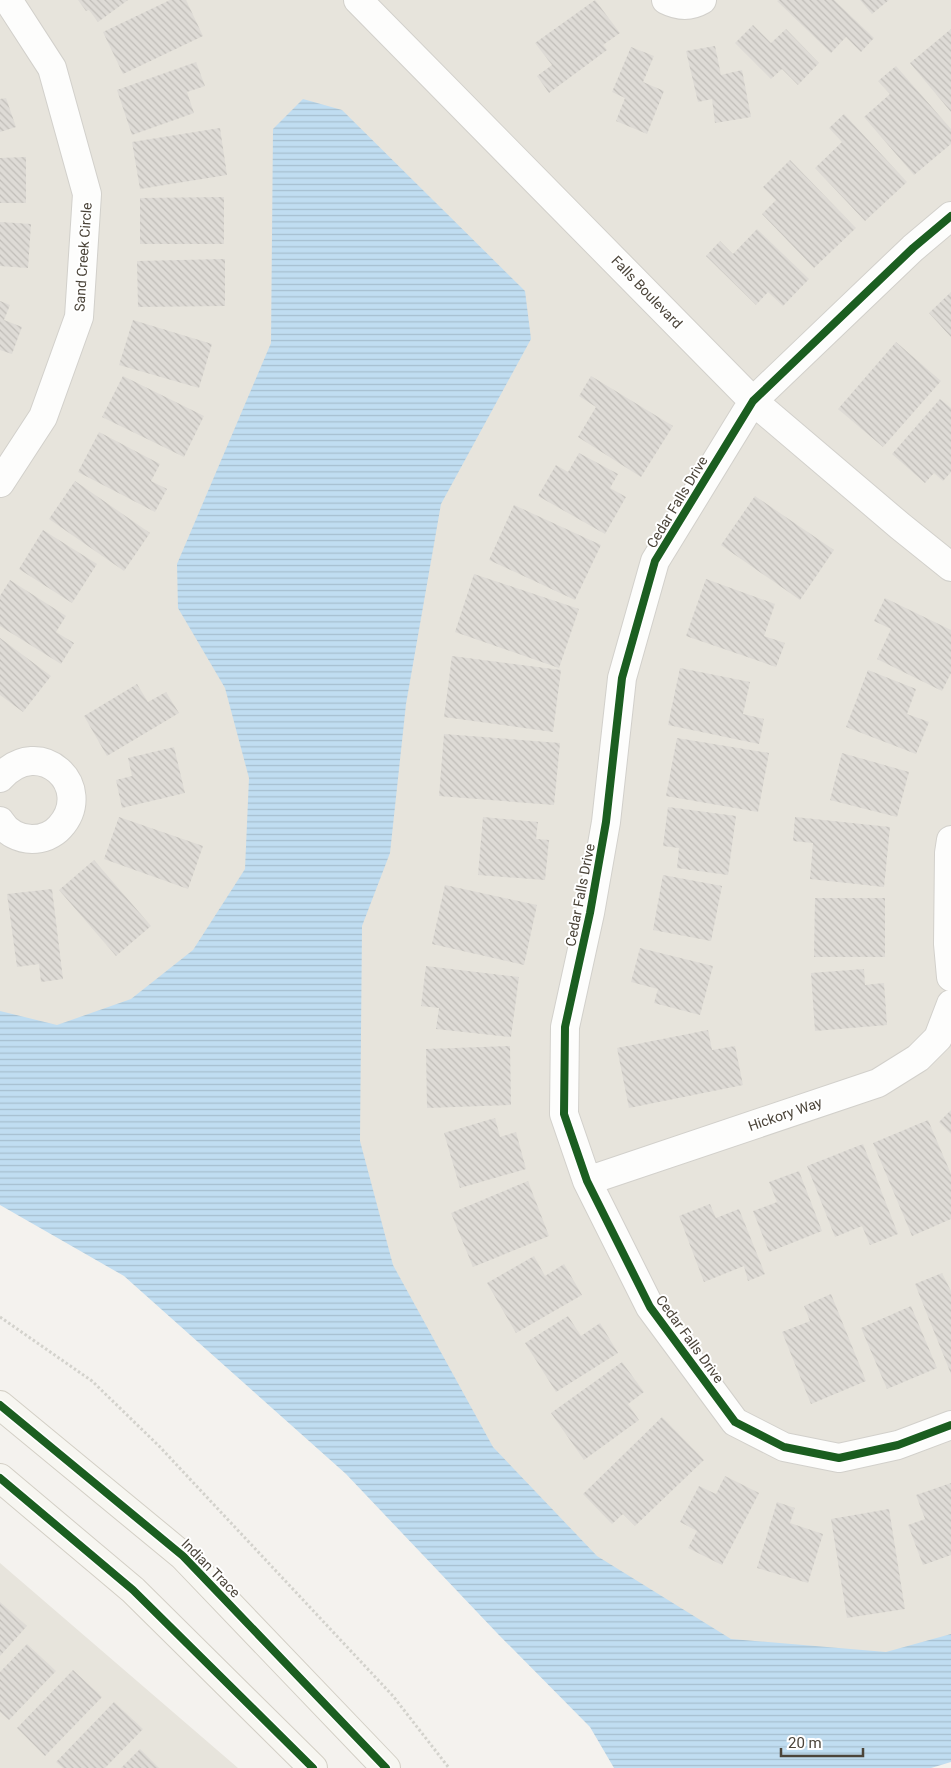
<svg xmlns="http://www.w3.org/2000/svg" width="951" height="1768" viewBox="0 0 951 1768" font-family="Roboto,sans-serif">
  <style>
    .residential { fill: #e7e4dc }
    .water { fill: url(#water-rules) }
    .building { fill: url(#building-back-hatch) }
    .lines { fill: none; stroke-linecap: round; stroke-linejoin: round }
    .minor-casing { stroke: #d2d0cb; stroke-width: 30 }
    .secondary-casing { stroke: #d3cfc5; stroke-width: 30 }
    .path { stroke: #d3d2cc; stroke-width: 3; stroke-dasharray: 2.5 2.5; stroke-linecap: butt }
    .minor { stroke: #fdfdfc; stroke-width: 28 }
    .secondary { stroke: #f7f6f1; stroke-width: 28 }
    .cycleway-casing { stroke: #fff; stroke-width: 11 }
    .cycleway { stroke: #1b5e20; stroke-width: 8 }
    .labels { text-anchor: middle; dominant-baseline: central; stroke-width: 4; stroke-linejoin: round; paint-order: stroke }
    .street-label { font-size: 14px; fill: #4b4439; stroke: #fff }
  </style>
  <defs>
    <pattern id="water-rules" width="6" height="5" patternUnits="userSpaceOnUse" patternTransform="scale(1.25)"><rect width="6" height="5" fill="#c0ddf1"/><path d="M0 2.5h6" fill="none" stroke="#a6bfcf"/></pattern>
    <pattern id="building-back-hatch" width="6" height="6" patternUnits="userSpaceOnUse" patternTransform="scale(1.25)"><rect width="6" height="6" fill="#dedbd6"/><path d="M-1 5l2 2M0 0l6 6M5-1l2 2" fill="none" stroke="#c0bdb8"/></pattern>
  </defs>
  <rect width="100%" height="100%" fill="#f4f2ee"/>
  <!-- residential -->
  <path class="residential" d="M0,0H951V1685L771,1756L0,1113Z
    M0,1563L238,1768H0Z"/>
  <!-- water -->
  <path class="water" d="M303,99L342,110L525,291L531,339L441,504L406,704L390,853L362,926L360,1141L393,1265L493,1447L597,1556L731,1639L886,1652L951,1634V1762L931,1768H614L590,1727L497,1633L346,1474L124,1276L0,1205V1011L57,1025L131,999L193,950L245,869L249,778L225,688L178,608L177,564L271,343L273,129Z"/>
  <!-- building -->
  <path class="building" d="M78,0H128L98,22L89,10L86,11Z
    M170,0H186L203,36L123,74L103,32Z
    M595,0L620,33L603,45L607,50L549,93L537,76L552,65L535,43Z
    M779,0H834L874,38L861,52L846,37L831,53L777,1Z
    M860,0H889L872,14Z
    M753,25L771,43L786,29L819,63L798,85L782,69L771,79L735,43Z
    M951,29V112L910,63Z
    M715,46L721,75L742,70L751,117L715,123L712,99L698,102L686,51Z
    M631,47L654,56L643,82L664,91L647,134L616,121L625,98L612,92Z
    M196,62L205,86L187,92L194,113L132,135L117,90Z
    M896,66L951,129V144L914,175L864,117L890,94L878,81Z
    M6,98L16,127L0,132V99Z
    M844,114L907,182L865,221L815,168L842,142L829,128Z
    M220,128L227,175L140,189L132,142Z
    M26,157V203H0V158Z
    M790,160L856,228L814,268L762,214L776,200L763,187Z
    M224,197V244H140V198Z
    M0,222L31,224L28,268L0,266Z
    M757,229L809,279L783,306L768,292L756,305L706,256L720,241L733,254Z
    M225,259V306L138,307L137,261Z
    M951,292V337L929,313Z
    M0,301L10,305L4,320L22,327L12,354L0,350Z
    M133,320L212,344L199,388L119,365Z
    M896,342L941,381L883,447L838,409Z
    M123,376L204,416L184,457L102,417Z
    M591,376L673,426L641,477L578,437L596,407L579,396Z
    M940,399L951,408V472L943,481L934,473L925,483L892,454Z
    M99,432L160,464L151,481L167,489L155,512L78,472Z
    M579,453L618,474L610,488L626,497L605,534L538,496L556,465L568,472Z
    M75,481L150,533L124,571L49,519Z
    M755,496L834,550L800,600L721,545Z
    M514,505L601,545L575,600L489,560Z
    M43,530L97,564L72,603L19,569Z
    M474,574L579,609L559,668L455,632Z
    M706,579L775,604L764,636L785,643L776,667L686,636Z
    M10,580L66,616L56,632L74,643L61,664L0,626V596Z
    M885,598L951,630V673L942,691L877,659L891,629L874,621Z
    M0,638L51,676L23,712L0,695Z
    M452,656L561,670L553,732L444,717Z
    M680,668L750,682L743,714L764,719L759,744L668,725Z
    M868,670L916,689L907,714L929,722L916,754L846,727Z
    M137,684L148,702L166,692L179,713L107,756L84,716Z
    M444,734L560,743L554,805L439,796Z
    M677,738L769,753L758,812L666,796Z
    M174,747L185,793L122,808L116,780L132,776L128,758Z
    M842,753L909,772L897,817L830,800Z
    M668,807L736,816L728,875L677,868L679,848L663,846Z
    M119,817L203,846L188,889L104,859Z
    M483,817L538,822L536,839L549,840L545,880L478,875Z
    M795,817L890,827L884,887L810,879L813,843L793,841Z
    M94,860L151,926L116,956L59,890Z
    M663,875L722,886L711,941L653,930Z
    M445,885L537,905L524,965L432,944Z
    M52,889L63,979L41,982L39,964L17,967L7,894Z
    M815,898H885V957H814Z
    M640,948L713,966L700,1015L654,1003L658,989L631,982Z
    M426,966L519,977L511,1037L436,1029L439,1008L421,1006Z
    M864,969L865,985L884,983L887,1025L815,1031L811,973Z
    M708,1030L712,1050L735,1046L743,1085L629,1108L617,1048Z
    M510,1046L511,1105L427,1108L426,1049Z
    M951,1110V1134L939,1122Z
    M495,1118L500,1137L516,1132L526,1169L460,1188L444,1133Z
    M928,1120L951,1174V1219L912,1236L873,1143Z
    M863,1144L898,1234L870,1245L862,1226L835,1237L807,1166Z
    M799,1171L822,1231L769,1252L753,1211L777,1202L769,1182Z
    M528,1181L549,1236L473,1267L451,1213Z
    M710,1204L716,1218L739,1209L765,1274L748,1281L744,1266L704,1282L679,1216Z
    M534,1256L545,1276L564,1264L582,1295L516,1333L487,1283Z
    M942,1273L951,1291V1374L915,1284Z
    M831,1294L866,1381L811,1404L782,1332L810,1321L804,1306Z
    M911,1306L937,1368L887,1389L861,1328Z
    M568,1316L581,1336L600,1323L618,1353L556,1392L525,1343Z
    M622,1362L644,1392L628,1404L639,1420L584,1460L551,1413Z
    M662,1417L704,1460L635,1526L623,1514L612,1524L583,1494Z
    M725,1476L759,1493L722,1565L688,1548L697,1531L680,1522L699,1486L716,1494Z
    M951,1483V1555L923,1565L908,1525L925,1519L916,1495Z
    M777,1502L795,1508L790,1523L823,1534L808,1583L757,1568Z
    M889,1509L905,1609L847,1618L831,1519Z
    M0,1602L27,1626L0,1656Z
    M27,1644L56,1671L9,1720L0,1712V1672Z
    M73,1670L102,1697L45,1756L17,1728Z
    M114,1702L143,1729L105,1768H63L56,1762Z
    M140,1749L159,1768H121Z"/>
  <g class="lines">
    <!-- minor casing -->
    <g class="minor-casing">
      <path id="minor" d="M358,0L753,401L900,526L951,567
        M666,0C678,6 690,7 702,0
        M951,216L913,248L753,401L655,561L622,678L606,822L590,913L565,1027L564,1114L587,1181L650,1307L735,1422L784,1447L839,1458L898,1445L951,1425
        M0,483L43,417L79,317L87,194L52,68L8,0
        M0,778C40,733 96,787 60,827C53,835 42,839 32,839C20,839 7,833 0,821
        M951,840L949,853L948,944L951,977
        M587,1181L878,1083L918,1058L938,1038L951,1004"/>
    </g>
    <!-- secondary casing -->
    <g class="secondary-casing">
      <path id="secondary" d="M0,1405L183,1556L386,1768
        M0,1478L133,1590L313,1768"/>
    </g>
    <!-- path -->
    <path class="path" d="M0,1317L92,1381L159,1446L393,1696L449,1768"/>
    <!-- minor -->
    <use href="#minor" class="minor"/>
    <!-- secondary -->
    <use href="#secondary" class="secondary"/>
    <!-- cycleway casing -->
    <g class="cycleway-casing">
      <path id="cycleway" d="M951,216L913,248L753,401L655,561L622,678L606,822L590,913L565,1027L564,1114L587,1181L650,1307L735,1422L784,1447L839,1458L898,1445L951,1425
        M0,1405L183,1556L386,1768
        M0,1478L133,1590L313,1768"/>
    </g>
    <!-- cycleway -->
    <use href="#cycleway" class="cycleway"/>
  </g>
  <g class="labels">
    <!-- street labels -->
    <g class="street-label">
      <text transform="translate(83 257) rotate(-86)">Sand Creek Circle</text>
      <text transform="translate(647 292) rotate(46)">Falls Boulevard</text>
      <text transform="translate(677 502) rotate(-59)">Cedar Falls Drive</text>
      <text transform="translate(580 895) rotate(-79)">Cedar Falls Drive</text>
      <text transform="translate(785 1114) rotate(-19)">Hickory Way</text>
      <text transform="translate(690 1339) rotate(54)">Cedar Falls Drive</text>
      <text transform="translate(211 1568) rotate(45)">Indian Trace</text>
    </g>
  </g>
  <!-- scale -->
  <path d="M781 1748v8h82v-8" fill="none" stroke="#4b4439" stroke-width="2.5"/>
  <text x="788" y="1748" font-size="15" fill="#4b4439" stroke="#ffffff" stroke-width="4" paint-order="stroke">20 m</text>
</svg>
